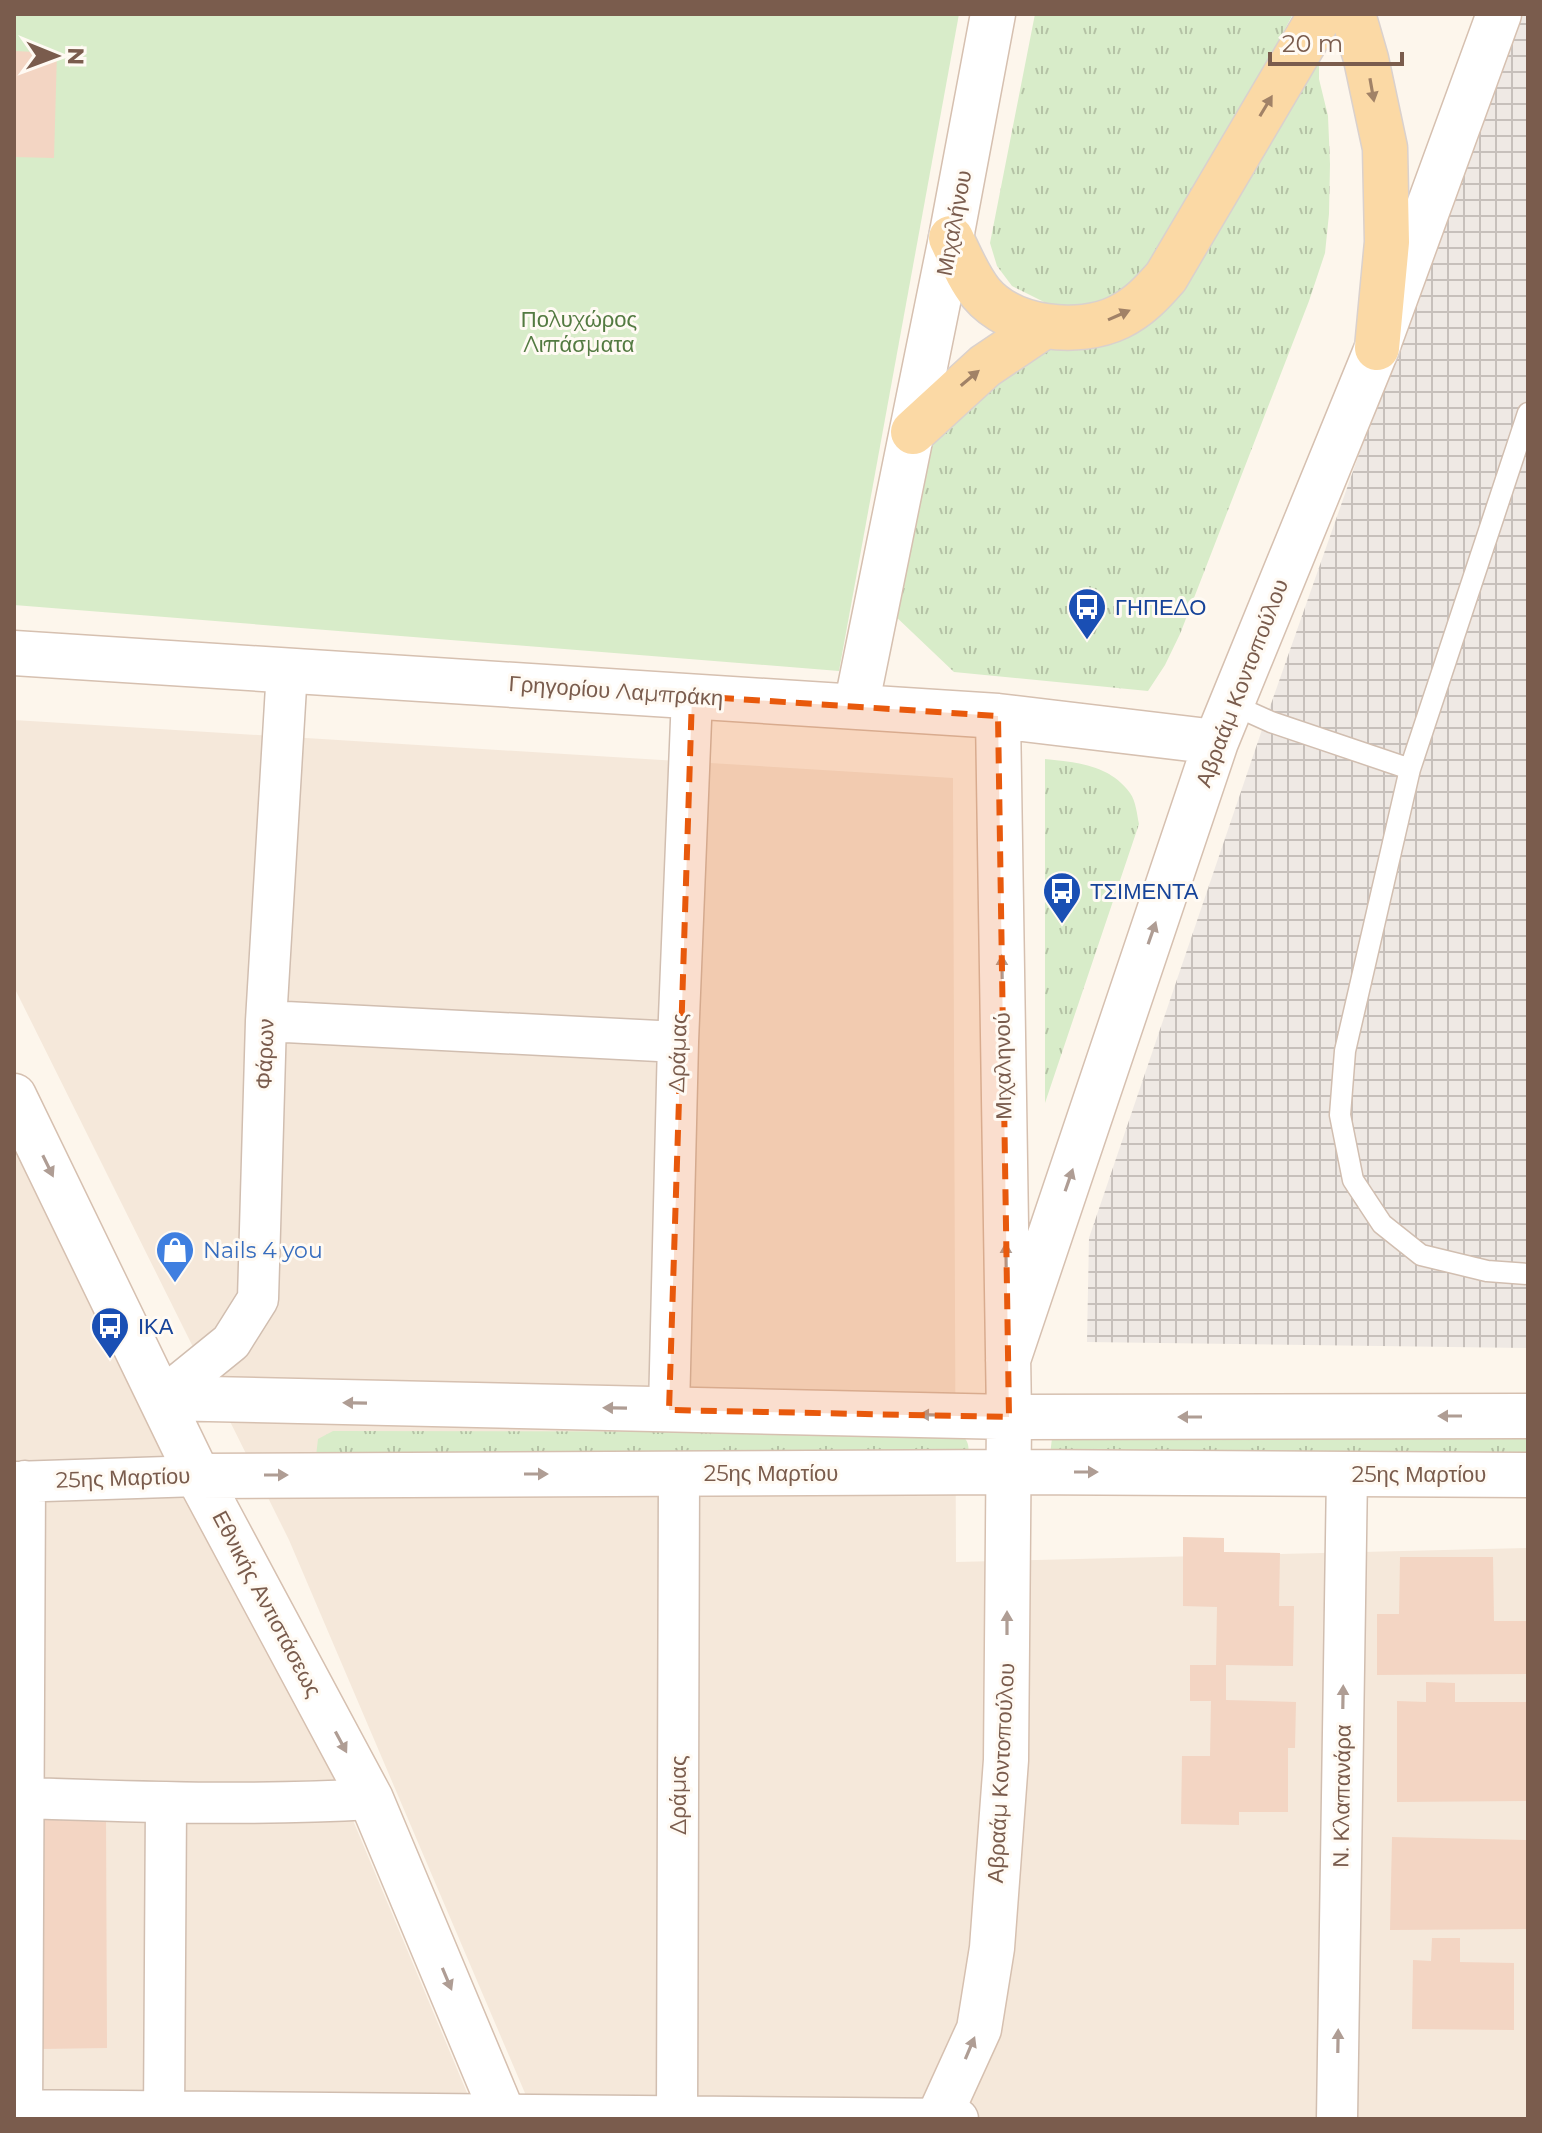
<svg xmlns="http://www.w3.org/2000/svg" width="1542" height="2133" viewBox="0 0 1542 2133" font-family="Montserrat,sans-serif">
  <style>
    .residential { fill: #f5e8da }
    .industrial { fill: url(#industrial-grid) }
    .grass { fill: url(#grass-tufts) }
    .green { fill: #d8ecc9 }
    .building { fill: #f3d5c3 }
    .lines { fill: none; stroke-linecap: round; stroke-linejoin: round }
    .lane-casing { stroke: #d1beb0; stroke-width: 23 }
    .street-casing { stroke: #d1beb0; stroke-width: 43 }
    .secondary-casing { stroke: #d6c0b0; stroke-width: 47 }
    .primary-casing { stroke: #dad1cd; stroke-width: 47 }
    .lane { stroke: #fff; stroke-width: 20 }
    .street { stroke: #fff; stroke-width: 40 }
    .secondary { stroke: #fff; stroke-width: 44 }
    .primary { stroke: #fbd9a5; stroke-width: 44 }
    .oneway { fill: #a18267 }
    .oneway2 { fill: #af9d94 }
    .marked { fill: #e8590c; fill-opacity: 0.2; stroke: #e8590c; stroke-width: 6; stroke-dasharray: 16 10; stroke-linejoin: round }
    .labels { text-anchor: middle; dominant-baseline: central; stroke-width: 6; stroke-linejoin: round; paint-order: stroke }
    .street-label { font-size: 22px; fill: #7a5c4d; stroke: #fffaf3 }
    .park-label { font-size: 22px; fill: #537a41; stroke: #fffaf3 }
    .transit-label { font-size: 22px; fill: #164399; stroke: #fffaf3; text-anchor: start }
    .shop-label { font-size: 22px; fill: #366cbe; stroke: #fffaf3; text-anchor: start }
  </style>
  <defs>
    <pattern id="industrial-grid" width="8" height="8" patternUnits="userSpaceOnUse" patternTransform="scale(2)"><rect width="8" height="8" fill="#efe9e4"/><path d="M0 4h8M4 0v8" fill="none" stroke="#c7c0bb"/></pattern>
    <pattern id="grass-tufts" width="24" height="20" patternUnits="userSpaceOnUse" patternTransform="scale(2)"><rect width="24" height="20" fill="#d8ecc9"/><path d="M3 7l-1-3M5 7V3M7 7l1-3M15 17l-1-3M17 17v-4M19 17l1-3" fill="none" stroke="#b4c2a5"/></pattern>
  </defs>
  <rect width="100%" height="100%" fill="#fdf6ec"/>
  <!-- residential -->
  <path class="residential" d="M14,720L953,778L956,1562L1528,1548V2119H536L289,1540L14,987Z
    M14,1103L257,1591L478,2119H14Z"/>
  <!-- industrial -->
  <path class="industrial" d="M1514,14H1528V1348L1087,1342L1089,1238L1266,718Z"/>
  <!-- grass -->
  <path class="grass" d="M1035,14H1293L1177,231L1153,271L1100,308H1056L1012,286L997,266L990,243Z
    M1319,47V79L1328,116L1330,164L1329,214L1325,253L1309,301L1180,634L1165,665L1148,691L954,672L892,613L921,461L939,421L1036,347L1101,338Z
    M1045,759C1076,762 1110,765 1130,793C1136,801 1137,815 1139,824L1045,1103Z
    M1528,1430V1466L1050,1455L1052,1438Z
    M333,1431L956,1432C967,1437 970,1444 968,1456H316L318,1439Z"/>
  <!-- green -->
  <path class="green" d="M14,14H959L839,671L14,605Z"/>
  <!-- building -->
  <path class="building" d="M14,51L57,53L54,158L14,157Z
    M1183,1537L1224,1538V1552L1280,1553L1279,1606H1294L1293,1666L1226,1665V1700L1296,1702L1295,1748H1288V1812H1239V1825L1181,1824L1182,1756H1210L1211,1701H1190V1665H1216L1217,1607L1183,1606Z
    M1400,1557H1493L1494,1621H1528V1674L1377,1675V1614H1399Z
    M1426,1682L1455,1683V1702H1528V1801L1397,1802V1701L1426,1702Z
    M41,1813L106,1814L107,2048L42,2049Z
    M1392,1837L1528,1840V1929L1390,1930Z
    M1432,1938H1460V1962L1514,1963V2030L1412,2029L1413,1960L1431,1961Z"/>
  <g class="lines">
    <!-- lane casing -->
    <g class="lane-casing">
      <path id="lane" d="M1231,704L1271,722L1410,769L1528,413
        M1410,769L1345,1051L1340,1115L1353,1180L1382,1224L1421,1255L1487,1271L1528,1274"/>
    </g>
    <!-- street casing -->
    <g class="street-casing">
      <path id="street" d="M266,1021L678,1042
        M162,1398L231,1342L258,1299L266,1021L287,670
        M669,1410L678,1042L692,696
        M14,1482L198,1476
        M24,1798C140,1802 255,1806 371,1799
        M14,2110L958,2119
        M677,2117L679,1474
        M22,2119L25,1481
        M164,2119L166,1803
        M1337,2119L1347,1474"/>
    </g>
    <!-- secondary casing -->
    <g class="secondary-casing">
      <path id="secondary" d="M14,653L998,716L1216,742
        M856,707L951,238L993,14
        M14,1096L198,1476L371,1799L505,2119
        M1008,1360L1216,742L1377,348L1499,14
        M162,1398L1009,1417L1528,1416
        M198,1476L1008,1472L1528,1475
        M938,2119L979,2029L992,1948L1006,1760L1009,1417L998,716"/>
    </g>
    <!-- primary casing -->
    <g class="primary-casing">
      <path id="primary" d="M1353,14L1366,59L1385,148L1387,242L1377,348
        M951,238C960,256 968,277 981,293C1011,329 1078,337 1119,317C1139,307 1152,293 1166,277L1321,14
        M913,432L985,366L1043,327"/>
    </g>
    <!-- lane -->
    <use href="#lane" class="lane"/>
    <!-- street -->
    <use href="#street" class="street"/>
    <!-- secondary -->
    <use href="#secondary" class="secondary"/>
    <!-- primary -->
    <use href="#primary" class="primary"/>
  </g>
  <!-- one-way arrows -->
  <defs><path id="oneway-solid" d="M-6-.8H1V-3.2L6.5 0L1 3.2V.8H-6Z" transform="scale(2)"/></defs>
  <g class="oneway">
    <use href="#oneway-solid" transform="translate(1372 90) rotate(80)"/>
    <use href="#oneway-solid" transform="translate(1266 106) rotate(-59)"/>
    <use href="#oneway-solid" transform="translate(1119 315) rotate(-24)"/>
    <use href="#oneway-solid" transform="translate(970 378) rotate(-40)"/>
  </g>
  <g class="oneway2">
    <use href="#oneway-solid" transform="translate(1152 933) rotate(-71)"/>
    <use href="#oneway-solid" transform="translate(1002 967) rotate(-91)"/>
    <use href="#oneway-solid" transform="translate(48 1166) rotate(64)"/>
    <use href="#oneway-solid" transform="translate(1069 1180) rotate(-71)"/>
    <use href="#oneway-solid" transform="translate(1006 1255) rotate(-91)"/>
    <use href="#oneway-solid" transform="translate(355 1403) rotate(-179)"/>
    <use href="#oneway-solid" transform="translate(615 1408) rotate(-179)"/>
    <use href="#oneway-solid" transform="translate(931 1415) rotate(-179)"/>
    <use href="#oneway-solid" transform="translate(1450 1416) rotate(180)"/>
    <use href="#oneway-solid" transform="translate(1190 1417) rotate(180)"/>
    <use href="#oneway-solid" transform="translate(1086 1472)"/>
    <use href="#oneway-solid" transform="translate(536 1474)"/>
    <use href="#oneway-solid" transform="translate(276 1475)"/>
    <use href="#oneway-solid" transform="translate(1007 1623) rotate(-90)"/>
    <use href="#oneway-solid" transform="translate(1343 1697) rotate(-89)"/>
    <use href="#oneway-solid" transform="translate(341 1742) rotate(62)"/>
    <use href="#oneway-solid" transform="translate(447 1979) rotate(67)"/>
    <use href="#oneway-solid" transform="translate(1338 2041) rotate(-89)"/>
    <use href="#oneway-solid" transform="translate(970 2048) rotate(-67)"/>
  </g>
  <!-- marked area -->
  <path class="marked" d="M692,696L998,716L1009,1417L669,1410Z"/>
  <!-- icons -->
  <defs>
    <g id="bus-pin" transform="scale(2)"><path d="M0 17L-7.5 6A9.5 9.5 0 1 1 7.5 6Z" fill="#1a4fb4" stroke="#fffaf3"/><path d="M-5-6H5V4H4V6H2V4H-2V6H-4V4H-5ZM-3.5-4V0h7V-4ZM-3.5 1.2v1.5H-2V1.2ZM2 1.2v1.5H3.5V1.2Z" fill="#fff"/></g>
    <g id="shop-pin" transform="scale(2)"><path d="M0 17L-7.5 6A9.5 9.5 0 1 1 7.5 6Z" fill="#3f7fe0" stroke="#fffaf3"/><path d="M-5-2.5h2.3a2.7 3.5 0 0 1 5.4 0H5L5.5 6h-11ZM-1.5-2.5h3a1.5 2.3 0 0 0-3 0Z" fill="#fff"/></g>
  </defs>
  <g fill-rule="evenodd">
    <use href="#bus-pin" x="1087" y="607"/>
    <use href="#bus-pin" x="1062" y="891"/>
    <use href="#shop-pin" x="175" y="1250"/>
    <use href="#bus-pin" x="110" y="1326"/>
  </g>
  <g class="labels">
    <!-- street labels -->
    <g class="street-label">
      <text transform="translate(954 223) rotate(-79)">Μιχαλήνου</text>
      <text transform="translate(1242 683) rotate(-69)">Αβραάμ Κοντοπούλου</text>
      <text transform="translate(616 691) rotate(4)">Γρηγορίου Λαμπράκη</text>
      <text transform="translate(678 1053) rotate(-88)">Δράμας</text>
      <text transform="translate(265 1054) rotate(-88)">Φάρων</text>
      <text transform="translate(1003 1066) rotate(-91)">Μιχαληνού</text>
      <text x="771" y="1473">25ης Μαρτίου</text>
      <text x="1419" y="1474">25ης Μαρτίου</text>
      <text transform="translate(123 1478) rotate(-2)">25ης Μαρτίου</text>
      <text transform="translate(267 1604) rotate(62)">Εθνικής Αντιστάσεως</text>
      <text transform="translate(1001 1773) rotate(-87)">Αβραάμ Κοντοπούλου</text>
      <text transform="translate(678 1795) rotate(-90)">Δράμας</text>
      <text transform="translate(1342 1796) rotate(-89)">Ν. Κλαπανάρα</text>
    </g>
    <!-- park labels -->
    <g class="park-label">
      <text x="579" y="319">Πολυχώρος<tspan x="579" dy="25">Λιπάσματα</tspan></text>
    </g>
    <!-- transit labels -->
    <g class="transit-label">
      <text x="1115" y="607">ΓΗΠΕΔΟ</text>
      <text x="1090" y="891">ΤΣΙΜΕΝΤΑ</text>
      <text x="138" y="1326">ΙΚΑ</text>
    </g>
    <!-- shop labels -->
    <g class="shop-label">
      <text x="203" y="1250">Nails 4 you</text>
    </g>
  </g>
  <!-- border -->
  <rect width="1542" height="2133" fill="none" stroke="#7a5c4d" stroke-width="32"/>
  <!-- north arrow -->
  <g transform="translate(56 56) rotate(91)" stroke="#fffaf3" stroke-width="6" paint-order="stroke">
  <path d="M0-6L14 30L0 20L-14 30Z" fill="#7a5c4d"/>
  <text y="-12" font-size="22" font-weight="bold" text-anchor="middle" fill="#7a5c4d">N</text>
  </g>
  <!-- scale -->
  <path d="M1270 52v12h132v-12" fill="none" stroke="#7a5c4d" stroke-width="4"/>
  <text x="1282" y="52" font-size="24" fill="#7a5c4d" stroke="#fffaf3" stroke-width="6" paint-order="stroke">20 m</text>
</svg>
